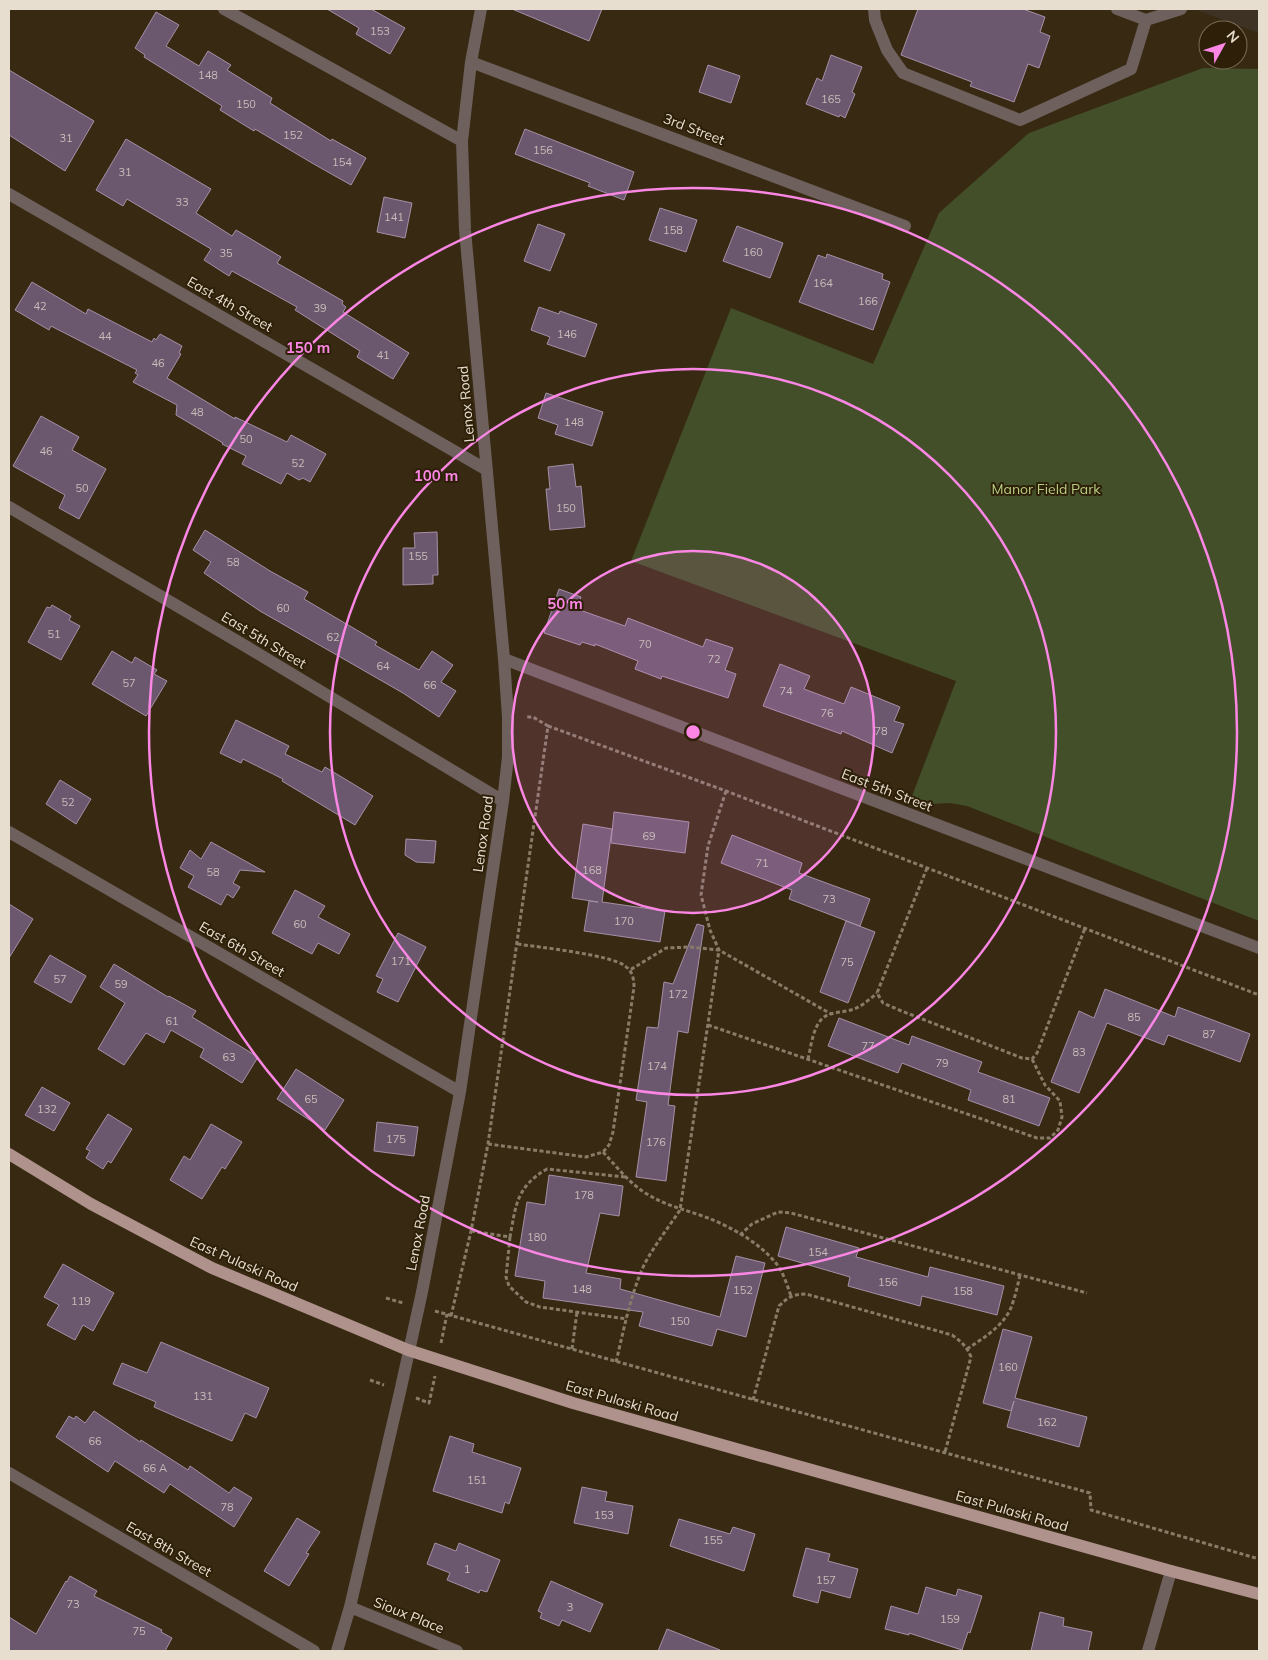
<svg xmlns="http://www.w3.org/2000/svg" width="1268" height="1660" viewBox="0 0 1268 1660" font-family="Mulish,sans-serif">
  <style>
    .industrial { fill: #3d3223 }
    .green { fill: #434f28 }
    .building { fill: #6b586e; stroke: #a58fa7 }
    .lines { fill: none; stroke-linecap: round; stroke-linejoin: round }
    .path { stroke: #887c69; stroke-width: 3; stroke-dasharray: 4 2.5; stroke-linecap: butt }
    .minor { stroke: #6e605d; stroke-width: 12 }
    .major { stroke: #af928c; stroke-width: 12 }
    .ring { fill: none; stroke: #fb86e4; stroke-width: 2.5 }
    .labels { text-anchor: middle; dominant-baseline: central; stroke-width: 4; stroke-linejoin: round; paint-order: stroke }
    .number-label { font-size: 11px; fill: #c8bcb8 }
    .street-label { font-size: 14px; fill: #e7ded0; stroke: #2e2008 }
    .park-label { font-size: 14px; fill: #b5cd80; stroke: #2e2008 }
    .centre { fill: #fb86e4; stroke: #2e2008; stroke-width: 2.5 }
    .ring-label { font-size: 15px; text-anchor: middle; font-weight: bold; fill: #fb86e4; stroke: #2e2008; stroke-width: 4; stroke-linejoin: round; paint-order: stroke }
  </style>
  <rect width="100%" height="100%" fill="#382a12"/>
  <!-- industrial -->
  <path class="industrial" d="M1194,9H1259V33Z"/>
  <!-- green -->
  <path class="green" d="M1203,68L1259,69V921L967,806L950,803L931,804L912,796L956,681L631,561L731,308L873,364L939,213L1029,133Z"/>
  <!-- building -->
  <path class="building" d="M327,9H371L405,28L390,54L356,34L359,28Z
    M512,9H602L589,41Z
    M918,9H1023L1045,17L1040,32L1050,36L1039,68L1028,64L1014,102L970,86L972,82L901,55Z
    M156,12L179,25L166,46L199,66L208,51L231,65L227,70L272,98L270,103L331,141L332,139L366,158L351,185L312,163L255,129L254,131L220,110L222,106L144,57L145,55L135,48Z
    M831,55L862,67L852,92L855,94L845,118L840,115L839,117L806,104L817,78L822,81Z
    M708,65L740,76L731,103L699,92Z
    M9,70L94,121L65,171L9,135Z
    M525,129L634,172L624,200L588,186L590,183L515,154Z
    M126,139L211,189L196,213L232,236L236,230L281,257L277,263L343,301L342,304L346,307L343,312L409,353L393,379L357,357L360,351L295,310L297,307L232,271L229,276L204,260L211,249L127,199L123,206L96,190Z
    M384,197L412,203L405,238L377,232Z
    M660,208L697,220L686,252L649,240Z
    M538,224L565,234L550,271L524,261Z
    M737,226L783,243L770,278L723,261Z
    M827,254L883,274L882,279L890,282L873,330L799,302L818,255L826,258Z
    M32,282L86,314L88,309L152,342L154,338L156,340L160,334L182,346L179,353L181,354L167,378L235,419V417L287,442L291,435L326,454L310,482L303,478L299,480L287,473L281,484L242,464L246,456L222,444L223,443L176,415L177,405L133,382L138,375L135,373L137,370L51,326L49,330L15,310Z
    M539,307L559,314L560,311L597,324L585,357L547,344L550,337L531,330Z
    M546,393L603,412L592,446L555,434L558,425L538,418Z
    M41,416L79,437L72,450L106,469L79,519L59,508L65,495L13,466Z
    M573,464L576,487L581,486L585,527L550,530L546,489H550L548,467Z
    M205,530L270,571L308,592L304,599L377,642L375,645L419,670L432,651L453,665L441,682L456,691L439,717L403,693L260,611L204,573L211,562L193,550Z
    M437,532L438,575H433V584L403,585V548H415L414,533Z
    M559,589L581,597L577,609L625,626L628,618L703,647L706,639L733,648L725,670L736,674L728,698L662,676L661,679L635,669L638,661L595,644V646L582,642L580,645L544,633Z
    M52,605L71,616L69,620L80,626L61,660L28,642L47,607L50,608Z
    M112,651L132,663L135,657L157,670L154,674L167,681L146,716L92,684Z
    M780,664L810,676L804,689L844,704L851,687L900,707L894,721L904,724L892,753L842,731L841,734L763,706Z
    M236,720L289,746L285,754L322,772L325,767L373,796L355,825L282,781L283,779L243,759L241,763L220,753Z
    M60,780L91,799L76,824L46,804Z
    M614,812L689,822L685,853L611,843Z
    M583,824L612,829L602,902L665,911L660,942L584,931L589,901L598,902L572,898Z
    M732,835L802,863L799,873L870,899L860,926L789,899L792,890L721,863Z
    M406,839L436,841L434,863L416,862L405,855Z
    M211,842L265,872L240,870L233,883L240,887L233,898L227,894L221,905L188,887L194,876L180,868L190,850L201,859Z
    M295,890L325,906L318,917L350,934L339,954L318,943L312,954L272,933Z
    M9,904L33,919L9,958Z
    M846,921L875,932L848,1003L820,992Z
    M697,924L704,926L688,1033L678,1031L668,1105L675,1106L666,1181L636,1177L647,1102L636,1100L647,1027L658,1028L664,982L673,984Z
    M398,933L426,947L398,1002L377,992L383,979L376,976Z
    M50,955L86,976L71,1003L34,982Z
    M114,964L168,997L169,996L196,1011L192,1017L258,1057L242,1083L200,1057L204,1049L171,1030L164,1043L146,1033L124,1065L98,1049L125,1003L100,987Z
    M1105,989L1175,1017L1178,1007L1250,1034L1240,1062L1168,1035L1164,1045L1107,1023L1079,1093L1051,1082L1079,1011L1094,1018Z
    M839,1018L909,1045L912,1036L982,1062L978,1072L1050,1098L1039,1126L968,1100L971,1090L902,1063L898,1073L828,1046Z
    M296,1069L344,1100L325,1130L277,1099Z
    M42,1087L70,1103L54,1131L25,1115Z
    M108,1114L132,1129L111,1163L108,1161L103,1169L86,1158L90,1151L86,1149Z
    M377,1122L418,1127L414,1156L374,1151Z
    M211,1124L242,1142L225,1169L222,1167L202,1199L170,1180L184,1156L190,1160Z
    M549,1175L623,1186L619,1216L600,1213L586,1273L621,1279L620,1289L720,1317L736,1256L765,1263L746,1337L717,1329L712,1346L639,1326L643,1312L543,1298L545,1281L515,1276L527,1202L545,1205Z
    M786,1227L859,1248L856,1257L928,1277L930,1267L1004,1286L997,1315L922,1296L920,1306L848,1286L850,1277L778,1256Z
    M63,1264L114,1293L93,1331L83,1325L75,1340L47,1325L59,1305L44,1297Z
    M1003,1329L1032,1337L1015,1398L1087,1417L1079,1447L1007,1427L1014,1401L1011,1411L983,1403Z
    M161,1342L269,1388L256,1418L245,1413L232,1441L154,1407L156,1402L113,1384L122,1363L147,1373Z
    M94,1411L140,1442L141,1440L188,1470L190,1466L229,1493L234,1487L252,1498L234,1527L170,1484L164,1493L115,1461L108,1472L56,1437L69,1416L74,1419L76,1416L85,1423Z
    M450,1436L474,1444L472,1452L521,1468L509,1504L505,1502L502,1513L433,1491Z
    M582,1487L607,1492L605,1501L633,1506L628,1534L574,1523Z
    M297,1518L320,1532L306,1553L309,1554L289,1586L264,1571Z
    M679,1519L730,1534L733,1527L755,1534L744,1571L670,1546Z
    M435,1543L456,1551L459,1543L500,1560L487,1592L480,1590L479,1593L447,1580L450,1573L427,1564Z
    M806,1548L830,1554L828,1561L858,1569L850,1598L821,1590L818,1603L793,1596Z
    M70,1576L97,1591L94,1596L162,1630L161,1632L172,1638L165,1651H9V1617L36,1634L66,1581L67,1582Z
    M551,1581L603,1604L590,1632L562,1620L559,1626L540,1618L542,1613L538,1611Z
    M926,1587L956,1596L958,1589L982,1596L970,1633L968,1632L962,1650L909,1633V1635L885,1629L891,1606L918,1614Z
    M1040,1612L1064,1618L1063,1626L1092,1632L1088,1651H1031Z
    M667,1629L720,1650V1651H658Z"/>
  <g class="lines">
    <!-- path -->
    <path class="path" d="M548,726L726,791L1259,995
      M726,791L708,846L701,895L710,930L719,950L831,1014
      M927,868L877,993L883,1003L899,1010L1022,1058L1032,1059L1037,1053L1085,928
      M708,1025L1037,1138H1050L1058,1130L1062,1117L1060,1101L1045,1085L1032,1059
      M808,1059C811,1047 813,1026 823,1018C831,1011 844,1013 854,1009C862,1006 870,999 877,993
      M488,1144L586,1157L603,1152L609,1145L613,1132L634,987C634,978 632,971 625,966C612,955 538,947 517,944
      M603,1152C617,1167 630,1184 647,1194C666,1206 687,1210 708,1218C731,1227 758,1242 775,1262C783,1271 787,1285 791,1296
      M471,1231L510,1237C516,1205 516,1187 547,1169L625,1177
      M740,1235L752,1224L778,1212L791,1213L1087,1293
      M510,1237L506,1277L509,1286L526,1302L540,1307L627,1319
      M386,1298L403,1303
      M435,1311L1090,1493L1091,1510L1259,1559
      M451,1316L471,1231L488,1144L548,726L533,717H527
      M441,1343L447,1314
      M572,1349L577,1312
      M967,1349C985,1337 1007,1324 1013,1302C1016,1293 1018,1284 1020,1275
      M616,1362C624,1329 630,1296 644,1265C654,1246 668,1228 680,1210L719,950L690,947L666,948L630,970
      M370,1380L384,1385
      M416,1398L429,1403L435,1376
      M753,1400L779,1306C788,1297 794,1294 806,1294L952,1335C962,1342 967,1347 971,1357L945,1452"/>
    <!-- minor -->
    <path class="minor" d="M224,9L462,141
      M874,9L875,20L887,50L903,73L1020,120L1131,69L1146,20
      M1117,9L1146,20L1181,9
      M471,62L905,226
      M9,194L487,470
      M9,507L247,647L503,801
      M504,659L1259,948
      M9,832L460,1092
      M9,1473L314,1651
      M350,1607L457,1651
      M337,1651L350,1607L400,1392L422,1292L460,1092L503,801L508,757V717L504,659L465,230L462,141L471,62L481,9
      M1148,1651L1171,1571"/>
    <!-- major -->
    <path class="major" d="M9,1154L91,1204L212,1268L408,1350L573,1403L1171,1571L1259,1594"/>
  </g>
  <!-- distance rings -->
  <circle cx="693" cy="732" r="181" fill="#fb86e4" fill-opacity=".12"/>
  <g class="ring">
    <circle cx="693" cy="732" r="181"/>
    <circle cx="693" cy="732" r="363"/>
    <circle cx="693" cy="732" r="544"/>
  </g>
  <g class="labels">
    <!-- number labels -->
    <g class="number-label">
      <text x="380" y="31">153</text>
      <text x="208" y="75">148</text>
      <text x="831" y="99">165</text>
      <text x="246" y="104">150</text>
      <text x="293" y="135">152</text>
      <text x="66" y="138">31</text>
      <text x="543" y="150">156</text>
      <text x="342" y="162">154</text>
      <text x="125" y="172">31</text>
      <text x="182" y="202">33</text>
      <text x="394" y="217">141</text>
      <text x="673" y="230">158</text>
      <text x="753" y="252">160</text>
      <text x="226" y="253">35</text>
      <text x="823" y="283">164</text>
      <text x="868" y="301">166</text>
      <text x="40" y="306">42</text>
      <text x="320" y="308">39</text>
      <text x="567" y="334">146</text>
      <text x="105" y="336">44</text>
      <text x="383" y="355">41</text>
      <text x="158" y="363">46</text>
      <text x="197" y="412">48</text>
      <text x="574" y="422">148</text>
      <text x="246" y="439">50</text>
      <text x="46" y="451">46</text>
      <text x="298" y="463">52</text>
      <text x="82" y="488">50</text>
      <text x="566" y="508">150</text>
      <text x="418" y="556">155</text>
      <text x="233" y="562">58</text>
      <text x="283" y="608">60</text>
      <text x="54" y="634">51</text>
      <text x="333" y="637">62</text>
      <text x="645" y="644">70</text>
      <text x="714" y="659">72</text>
      <text x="383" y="666">64</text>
      <text x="129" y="683">57</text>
      <text x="430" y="685">66</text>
      <text x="786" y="691">74</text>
      <text x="827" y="713">76</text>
      <text x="881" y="731">78</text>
      <text x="68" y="802">52</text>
      <text x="649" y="836">69</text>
      <text x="762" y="863">71</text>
      <text x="592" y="870">168</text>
      <text x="213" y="872">58</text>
      <text x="829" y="899">73</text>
      <text x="624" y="921">170</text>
      <text x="300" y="924">60</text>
      <text x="401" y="961">171</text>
      <text x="847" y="962">75</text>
      <text x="60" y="979">57</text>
      <text x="121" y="984">59</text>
      <text x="678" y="994">172</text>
      <text x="1134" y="1017">85</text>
      <text x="172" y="1021">61</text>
      <text x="1209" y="1034">87</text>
      <text x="868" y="1046">77</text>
      <text x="1079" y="1052">83</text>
      <text x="229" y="1057">63</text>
      <text x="942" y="1063">79</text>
      <text x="657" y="1066">174</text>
      <text x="311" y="1099">65</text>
      <text x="1009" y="1099">81</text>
      <text x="47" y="1109">132</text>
      <text x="396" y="1139">175</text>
      <text x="656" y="1142">176</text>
      <text x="584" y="1195">178</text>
      <text x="537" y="1237">180</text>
      <text x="818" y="1252">154</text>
      <text x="888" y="1282">156</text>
      <text x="582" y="1289">148</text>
      <text x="743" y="1290">152</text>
      <text x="963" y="1291">158</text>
      <text x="81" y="1301">119</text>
      <text x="680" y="1321">150</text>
      <text x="1008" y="1367">160</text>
      <text x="203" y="1396">131</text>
      <text x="1047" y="1422">162</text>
      <text x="95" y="1441">66</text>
      <text x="155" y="1468">66 A</text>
      <text x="477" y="1480">151</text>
      <text x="227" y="1507">78</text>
      <text x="604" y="1515">153</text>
      <text x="713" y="1540">155</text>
      <text x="467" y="1569">1</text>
      <text x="826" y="1580">157</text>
      <text x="73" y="1604">73</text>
      <text x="570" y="1607">3</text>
      <text x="950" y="1619">159</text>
      <text x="139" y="1631">75</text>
    </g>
    <!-- street labels -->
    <g class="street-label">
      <text transform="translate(694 129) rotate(21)">3rd Street</text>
      <text transform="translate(230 304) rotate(30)">East 4th Street</text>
      <text transform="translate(466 404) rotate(-95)">Lenox Road</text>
      <text transform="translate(264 640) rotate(31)">East 5th Street</text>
      <text transform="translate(887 790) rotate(21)">East 5th Street</text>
      <text transform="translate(483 834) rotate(-82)">Lenox Road</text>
      <text transform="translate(242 949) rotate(30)">East 6th Street</text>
      <text transform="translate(418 1233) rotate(-79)">Lenox Road</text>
      <text transform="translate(244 1264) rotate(24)">East Pulaski Road</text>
      <text transform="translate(622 1401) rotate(16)">East Pulaski Road</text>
      <text transform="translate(1012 1511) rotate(16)">East Pulaski Road</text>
      <text transform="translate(169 1549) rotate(30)">East 8th Street</text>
      <text transform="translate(409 1615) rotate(22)">Sioux Place</text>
    </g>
    <!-- park labels -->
    <g class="park-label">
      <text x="1046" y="489">Manor Field Park</text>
    </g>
  </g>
  <circle cx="693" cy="732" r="8" class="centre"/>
  <g class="ring-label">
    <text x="308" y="353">150 m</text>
    <text x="436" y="481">100 m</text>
    <text x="565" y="609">50 m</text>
  </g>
  <!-- border -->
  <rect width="1268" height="1660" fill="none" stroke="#e7ded0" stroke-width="20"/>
  <!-- north arrow -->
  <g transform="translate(1223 45) rotate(50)"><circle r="24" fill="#2e2008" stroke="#786c58"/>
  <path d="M0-4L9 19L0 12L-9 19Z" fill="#fb86e4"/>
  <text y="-8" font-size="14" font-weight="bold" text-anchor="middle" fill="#e7ded0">N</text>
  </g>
</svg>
